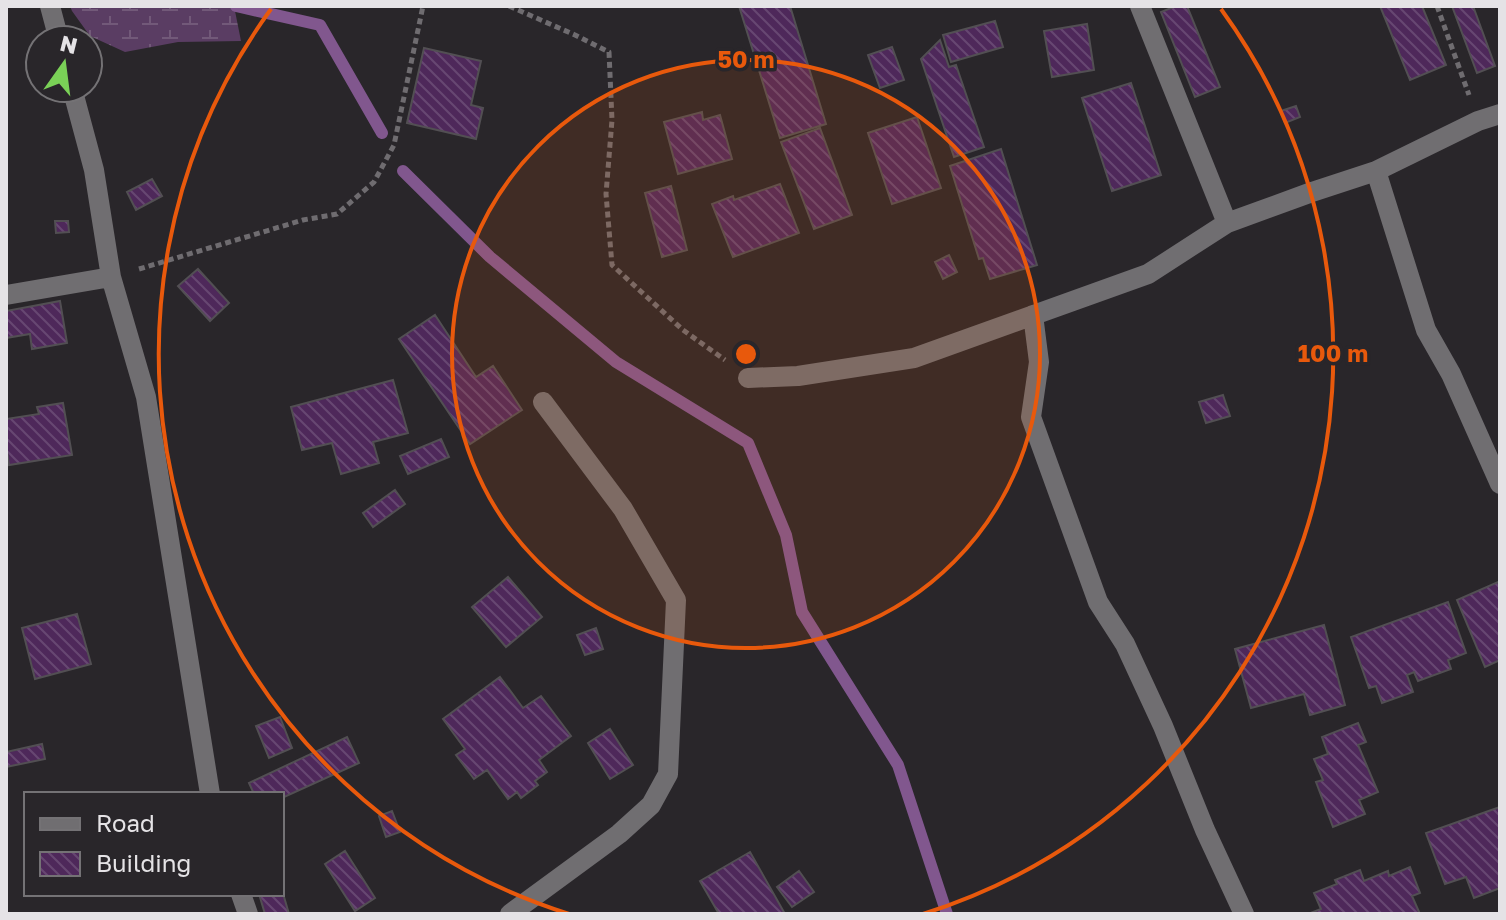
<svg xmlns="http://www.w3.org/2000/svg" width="1506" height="920" viewBox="0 0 1506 920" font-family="'Golos Text',sans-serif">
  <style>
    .wetland { fill: url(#wetland-marsh) }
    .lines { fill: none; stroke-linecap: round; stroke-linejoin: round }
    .stream { stroke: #81578e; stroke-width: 12 }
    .building { fill: url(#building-back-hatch); stroke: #524f53; stroke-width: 2 }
    .path { stroke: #6f6c70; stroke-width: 5; stroke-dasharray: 6 4; stroke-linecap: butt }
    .minor { stroke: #706e71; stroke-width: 20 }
    .ring { fill: none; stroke: #e8590c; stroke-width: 4 }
    .centre { fill: #e8590c; stroke: #29262a; stroke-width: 4 }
    .ring-label { font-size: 24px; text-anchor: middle; font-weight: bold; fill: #e8590c; stroke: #29262a; stroke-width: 7; stroke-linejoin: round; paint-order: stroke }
  </style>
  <defs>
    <pattern id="wetland-marsh" width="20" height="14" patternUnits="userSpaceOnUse" patternTransform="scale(2)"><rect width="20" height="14" fill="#5a3d63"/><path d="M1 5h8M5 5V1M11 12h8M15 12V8" fill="none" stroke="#725979"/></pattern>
    <pattern id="building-back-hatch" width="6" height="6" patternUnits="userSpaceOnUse" patternTransform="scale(2)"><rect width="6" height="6" fill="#4e285a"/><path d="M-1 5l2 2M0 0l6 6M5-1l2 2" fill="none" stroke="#674772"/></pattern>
  </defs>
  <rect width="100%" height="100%" fill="#29262a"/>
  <!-- wetland -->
  <path class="wetland" d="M70,6H234L241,41L178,42L125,52L90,36L72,11Z"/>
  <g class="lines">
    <!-- stream -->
    <path class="stream" d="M236,6L320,25L382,133
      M403,171L490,257L616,362L748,443L786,535L802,612L898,765L947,914"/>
  </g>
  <!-- building -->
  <path class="building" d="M739,6H790L826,124L780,138Z
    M1176,6H1187L1220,87L1195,97L1161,12Z
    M1380,6H1422L1446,65L1410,80Z
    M1452,6H1473L1495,66L1477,73Z
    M995,21L1003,47L951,62L943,35Z
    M1087,24L1094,70L1052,77L1044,31Z
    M940,40L949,67L956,65L984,147L954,157L921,59Z
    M892,47L904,80L880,88L868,55Z
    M424,48L481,61L471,105L483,108L476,139L407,123Z
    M1131,83L1161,175L1112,191L1082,98Z
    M1296,106L1300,117L1285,123L1281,111Z
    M702,112L703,120L720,115L732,159L678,174L664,122Z
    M917,117L941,188L892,204L868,133Z
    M820,128L852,215L814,229L781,142Z
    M1001,149L1037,265L990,279L983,258L979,259L950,166Z
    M152,179L162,196L136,210L127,192Z
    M780,184L799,233L733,257L712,204L733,196L734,200Z
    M671,186L687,250L662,257L645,193Z
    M55,221H68L69,232L56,233Z
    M949,255L957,272L943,279L935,262Z
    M198,269L229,303L210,321L178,286Z
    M60,301L67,343L32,349L30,334L6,338V311Z
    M435,315L476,377L493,366L522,410L470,444L399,339Z
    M393,380L408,433L373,442L379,463L341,474L332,443L302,450L291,407Z
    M1223,395L1230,416L1206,423L1199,402Z
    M63,403L72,455L9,465L6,445V419L39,414L37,407Z
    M441,439L449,457L408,474L400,456Z
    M395,490L405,504L373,527L363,513Z
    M508,577L542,617L506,647L472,607Z
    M1498,582L1500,586V660L1485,667L1457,600Z
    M1448,602L1466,653L1448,660L1451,669L1418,681L1414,672L1407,675L1413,692L1382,703L1376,686L1369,688L1351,637Z
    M77,614L91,664L35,679L22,628Z
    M1324,625L1345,705L1310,715L1304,694L1251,708L1235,649Z
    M596,628L603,649L585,655L577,635Z
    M500,677L523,708L541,696L571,736L539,760L547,772L535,781L538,785L521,798L517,792L508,799L487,770L474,779L456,755L465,749L443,719Z
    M280,717L292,748L269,758L256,726Z
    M1358,723L1366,742L1358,745L1378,792L1359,800L1365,814L1333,827L1316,782L1323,780L1314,759L1328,754L1322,737Z
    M610,729L633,765L610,779L588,743Z
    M347,737L359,763L282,798V794H254L249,783Z
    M42,744L45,759L6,767V752Z
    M1500,807V888L1474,898L1466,877L1445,884L1426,833Z
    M392,811L400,832L386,837L379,816Z
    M345,851L375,898L355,911L325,864Z
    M750,852L785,914H719L700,881Z
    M1410,867L1420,893L1412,896L1420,914H1308L1321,909L1314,893L1337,884L1335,880L1360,870L1364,881L1388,871L1389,876Z
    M799,871L814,892L792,907L777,887Z
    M282,890L289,914H265L259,894H282Z"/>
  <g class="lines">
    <!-- path -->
    <path class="path" d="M509,6L575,35L609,52L612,120L606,194L612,265L683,330L725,360
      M1437,6L1469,95
      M139,269L303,220L337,214L374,182L394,145L423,6"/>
    <!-- minor -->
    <path class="minor" d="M50,6L59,40
      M1140,6L1227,223
      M72,88L94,170L111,277
      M1376,171L1426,330L1451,374L1500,484
      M6,295L111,277L146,397L210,794
      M1033,315L1039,362L1031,417L1098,602L1125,644L1163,726L1205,830L1244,914
      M748,378L798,376L914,358L1148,274L1227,223L1312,192L1376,171L1478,121L1500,114
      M241,894L248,914
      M510,914L619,834L651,805L668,774L676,600L623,509L543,402"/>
  </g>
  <!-- distance rings -->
  <circle cx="746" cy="354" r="294" fill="#e8590c" fill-opacity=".12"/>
  <g class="ring">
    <circle cx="746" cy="354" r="294"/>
    <path d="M569 914A587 587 0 0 1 271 9M1221 9A587 587 0 0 1 923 914"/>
  </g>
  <circle cx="746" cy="354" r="12" class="centre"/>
  <g class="ring-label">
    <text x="746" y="68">50 m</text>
    <text x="1333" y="362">100 m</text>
  </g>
  <!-- border -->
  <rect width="1506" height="920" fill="none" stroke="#e5e3e6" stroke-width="16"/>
  <!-- legend -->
  <rect x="24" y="792" width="260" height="104" fill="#29262a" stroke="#747275" stroke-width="2"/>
  <rect x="40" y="818" width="40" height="12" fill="#706e71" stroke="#747275" stroke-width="2"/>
  <text x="96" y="832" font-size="24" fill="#e5e3e6">Road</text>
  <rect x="40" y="852" width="40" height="24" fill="url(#building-back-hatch)" stroke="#747275" stroke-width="2"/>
  <text x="96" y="872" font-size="24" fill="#e5e3e6">Building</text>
  <!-- north arrow -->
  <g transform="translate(64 64) rotate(14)"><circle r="38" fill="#29262a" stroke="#747275" stroke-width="2"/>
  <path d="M0-6L14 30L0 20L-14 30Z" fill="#7ad157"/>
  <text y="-12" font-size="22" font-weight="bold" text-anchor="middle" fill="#e5e3e6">N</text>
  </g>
</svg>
